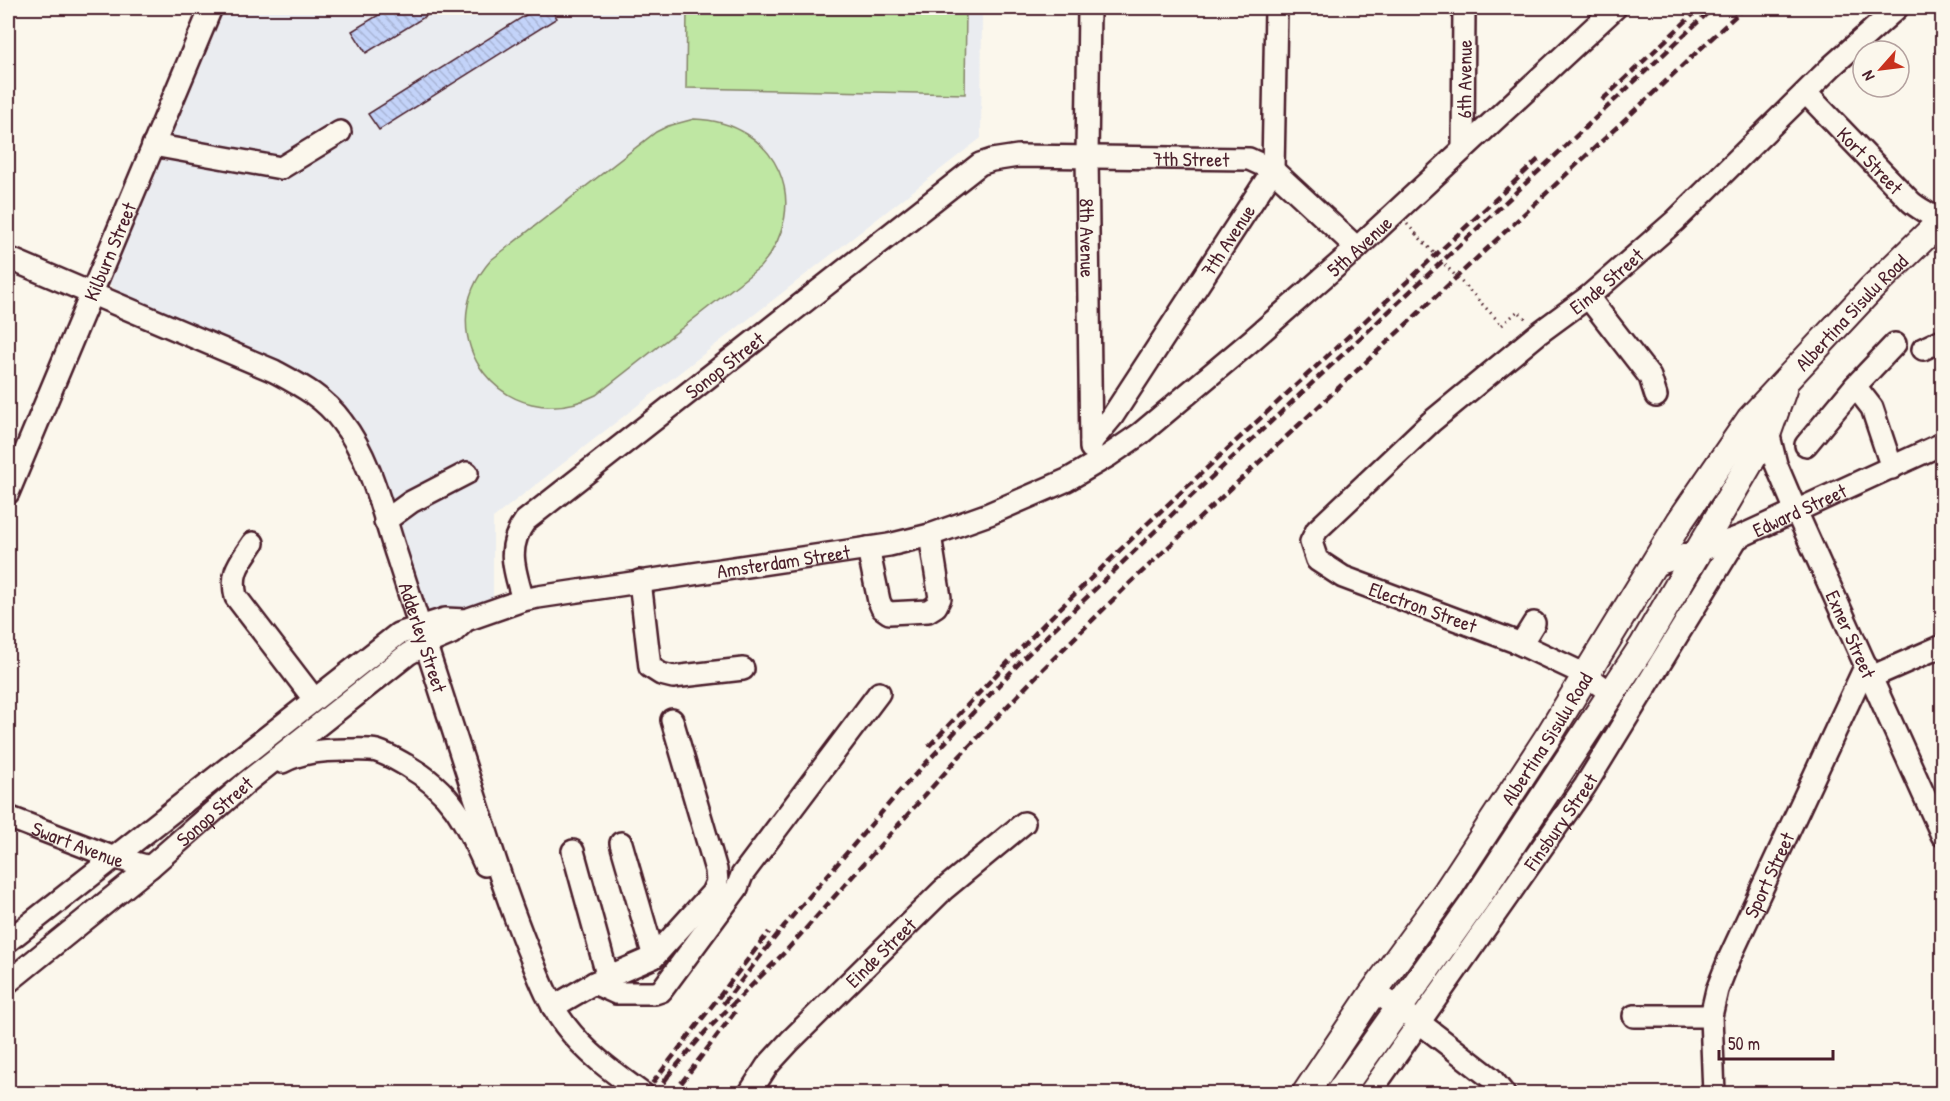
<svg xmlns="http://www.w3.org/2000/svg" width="1950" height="1101" viewBox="0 0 1950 1101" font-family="'Patrick Hand',sans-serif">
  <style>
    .built { fill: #eaecf0 }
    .park { fill: #bfe7a3; stroke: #848367; stroke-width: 1.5 }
    .building { fill: url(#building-back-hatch); stroke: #4a1f2b; stroke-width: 1.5 }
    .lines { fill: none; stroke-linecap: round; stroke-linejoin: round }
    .minor-casing { stroke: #4a1f2b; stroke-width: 26 }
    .major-casing { stroke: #4a1f2b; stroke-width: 30 }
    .path { stroke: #4a1f2b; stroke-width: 3; stroke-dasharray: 1.5 4.5; stroke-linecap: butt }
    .minor { stroke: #fbf7ec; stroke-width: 21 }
    .major { stroke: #fbf7ec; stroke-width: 26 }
    .rail { stroke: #4a1f2b; stroke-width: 4.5; stroke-dasharray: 9 4.5; stroke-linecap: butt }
    .path-bridge { stroke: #4a1f2b; stroke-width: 3; stroke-dasharray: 1.5 4.5; stroke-linecap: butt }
    .labels { text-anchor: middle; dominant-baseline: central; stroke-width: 4.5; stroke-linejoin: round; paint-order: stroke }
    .street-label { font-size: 20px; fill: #4a1f2b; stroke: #fbf7ec }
  </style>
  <defs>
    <pattern id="building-back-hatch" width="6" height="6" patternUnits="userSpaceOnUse" patternTransform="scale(1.5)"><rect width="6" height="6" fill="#c3d3f9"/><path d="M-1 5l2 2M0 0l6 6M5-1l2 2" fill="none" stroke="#a9b5d6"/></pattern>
  </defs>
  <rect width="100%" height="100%" fill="#fbf7ec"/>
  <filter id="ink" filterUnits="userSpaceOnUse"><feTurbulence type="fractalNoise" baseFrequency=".0167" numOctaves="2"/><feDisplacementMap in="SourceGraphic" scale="12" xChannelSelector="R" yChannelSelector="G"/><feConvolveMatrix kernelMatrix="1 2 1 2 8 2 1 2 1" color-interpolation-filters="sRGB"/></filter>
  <g filter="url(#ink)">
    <!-- built -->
    <path class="built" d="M225,8H982L981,138L493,518V600L430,628L332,397L120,293L109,284Z"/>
    <!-- park -->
    <path class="park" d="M687,8H966L965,94L686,88Z
      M694,119C777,121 815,205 760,267L596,395C505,441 424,336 491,260L656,132L668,126Z"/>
    <!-- building -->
    <path class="building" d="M390,8H439L366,53L352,31Z
      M537,8H550L557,18L379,130L368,114Z"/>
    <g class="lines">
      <!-- minor casing -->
      <g class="minor-casing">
        <g id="minor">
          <path id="s1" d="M1089,8L1087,156L1091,448"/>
          <path id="s2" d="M1806,93L1911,202C1920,210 1937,217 1942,225"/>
          <path d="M153,145L281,168L340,132"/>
          <path id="s3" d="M1463,149L1464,8"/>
          <path id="s4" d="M8,258L274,371C300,385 324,397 342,422C371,459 382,511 397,556C427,646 456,737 485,828C499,873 514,917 532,960C541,983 550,1005 565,1025C586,1053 614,1073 643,1094"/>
          <path d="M1588,297L1650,377L1656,396"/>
          <path d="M1923,349L1942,340"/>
          <path d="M1855,386L1872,408L1892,468"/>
          <path id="s5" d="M1768,432L1776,464L1796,511L1942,835"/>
          <path id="s6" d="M1091,442L1112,417L1273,170L1276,8"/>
          <path d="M1806,445L1855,386L1895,344"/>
          <path id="s7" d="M8,493L211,8"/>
          <path d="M385,521L411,502L467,473"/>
          <path d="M253,543C240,563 230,571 236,597L314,699"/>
          <path d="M868,548L879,601L882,608L889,613L928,611L936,606L940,598L930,535"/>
          <path id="s8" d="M1652,566L1737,538L1942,444"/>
          <path d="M640,581L650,667L661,674L673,677L743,669"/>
          <path id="s9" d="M523,600C515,571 505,548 525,521L980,164L992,160L1018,156L1249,159L1273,170L1357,248"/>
          <path d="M1521,644L1534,623"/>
          <path d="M1871,677L1942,646"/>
          <path id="s10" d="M1612,694L1586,675L1516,642L1343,577L1317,560L1311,542L1317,530L1431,422L1539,333L1588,297L1675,221L1832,66L1897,8"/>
          <path d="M282,762C302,752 322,750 345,750C355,750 367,749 377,751C387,754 397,760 406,765C451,791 465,820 485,865"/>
          <path id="s11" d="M8,817L112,857L150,867"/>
          <path d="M621,843L654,957"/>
          <path d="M573,851L608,978"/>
          <path d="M8,941L398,634L445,619L466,620"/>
          <path id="s12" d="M8,982L150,867L248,781L408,654L426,644L452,633L466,620L523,600L538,597L889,545L930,535L989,514L1067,480L1108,456L1140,434L1252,340L1357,248L1615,8"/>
          <path d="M594,983L616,993H655L661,991L737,888L742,875L879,693"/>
          <path d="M1374,991L1420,1023L1491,1078L1504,1094"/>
          <path d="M553,1007L594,983L654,957L712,893L717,882L716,870L672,720"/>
          <path d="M1634,1016H1711"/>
          <path id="s13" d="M749,1094L767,1066L790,1041L943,890L1024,823"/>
          <path id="s14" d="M1369,1094L1585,786L1737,538"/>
          <path id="s15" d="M1714,1094L1711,1016L1717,990L1730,957L1866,665"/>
        </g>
      </g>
      <!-- major casing -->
      <g class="major-casing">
        <g id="major">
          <path id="s16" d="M1305,1094L1374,991L1447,891L1548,737L1680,521L1750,419L1871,289L1942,220"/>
          <path d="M1338,1094L1475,901L1642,647L1768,432L1783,390"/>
        </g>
      </g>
      <!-- path -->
      <path class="path" d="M1407,224L1416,234
        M1502,325L1518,311L1527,320"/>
      <!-- minor -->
      <use href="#minor" class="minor"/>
      <!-- major -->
      <use href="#major" class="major"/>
      <!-- rail -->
      <path class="rail" d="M1602,100L1698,10
        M929,746L1045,623L1148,523L1541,157
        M723,1004L784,926L899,792L1023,659L1184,503L1713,8
        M667,1077L706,1031L785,952L958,758L1042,670L1129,584L1744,8
        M644,1094L769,932
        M655,1094L672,1071
        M673,1094L735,1012"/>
      <!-- path-bridge -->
      <path class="path-bridge" d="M1416,234L1502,325"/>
    </g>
  </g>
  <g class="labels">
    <!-- street labels -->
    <g class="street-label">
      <text stroke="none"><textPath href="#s3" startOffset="70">6th Avenue</textPath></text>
      <text stroke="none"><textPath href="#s9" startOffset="873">7th Street</textPath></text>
      <text stroke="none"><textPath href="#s2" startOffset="93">Kort Street</textPath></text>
      <text stroke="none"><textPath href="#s1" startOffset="230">8th Avenue</textPath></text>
      <text stroke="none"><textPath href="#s6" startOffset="244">7th Avenue</textPath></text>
      <text stroke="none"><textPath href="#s12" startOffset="1581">5th Avenue</textPath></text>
      <text stroke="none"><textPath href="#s7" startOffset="262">Kilburn Street</textPath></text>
      <text stroke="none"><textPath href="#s10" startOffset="740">Einde Street</textPath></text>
      <text stroke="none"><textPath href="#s16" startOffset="956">Albertina Sisulu Road</textPath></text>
      <text stroke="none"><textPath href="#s9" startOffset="336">Sonop Street</textPath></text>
      <text stroke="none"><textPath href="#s8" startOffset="158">Edward Street</textPath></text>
      <text stroke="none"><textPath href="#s12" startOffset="909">Amsterdam Street</textPath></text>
      <text transform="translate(1423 607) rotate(20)">Electron Street</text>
      <text stroke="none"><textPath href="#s5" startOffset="219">Exner Street</textPath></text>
      <text stroke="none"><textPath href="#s4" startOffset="606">Adderley Street</textPath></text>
      <text stroke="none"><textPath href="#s16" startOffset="430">Albertina Sisulu Road</textPath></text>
      <text stroke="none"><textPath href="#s12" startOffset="268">Sonop Street</textPath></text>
      <text stroke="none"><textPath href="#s14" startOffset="333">Finsbury Street</textPath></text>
      <text stroke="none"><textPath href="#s11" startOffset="75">Swart Avenue</textPath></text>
      <text stroke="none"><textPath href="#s15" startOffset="231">Sport Street</textPath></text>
      <text stroke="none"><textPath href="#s13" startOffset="194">Einde Street</textPath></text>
    </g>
  </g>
  <!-- margin -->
  <rect width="1950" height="1101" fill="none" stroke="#fbf7ec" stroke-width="30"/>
  <rect x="15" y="15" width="1920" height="1071" fill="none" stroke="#4a1f2b" stroke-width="2" filter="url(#ink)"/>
  <!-- north arrow -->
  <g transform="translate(1881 69) rotate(242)"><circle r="28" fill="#fbf7ec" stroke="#b4a19f" stroke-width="1.5"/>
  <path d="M0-4.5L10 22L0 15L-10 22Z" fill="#c8321e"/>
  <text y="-9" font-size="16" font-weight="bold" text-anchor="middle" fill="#4a1f2b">N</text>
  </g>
  <!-- scale -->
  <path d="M1719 1050v9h114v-9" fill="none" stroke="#4a1f2b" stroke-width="3"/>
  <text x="1728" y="1050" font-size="18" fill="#4a1f2b" stroke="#fbf7ec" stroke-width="4.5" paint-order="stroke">50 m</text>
</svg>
